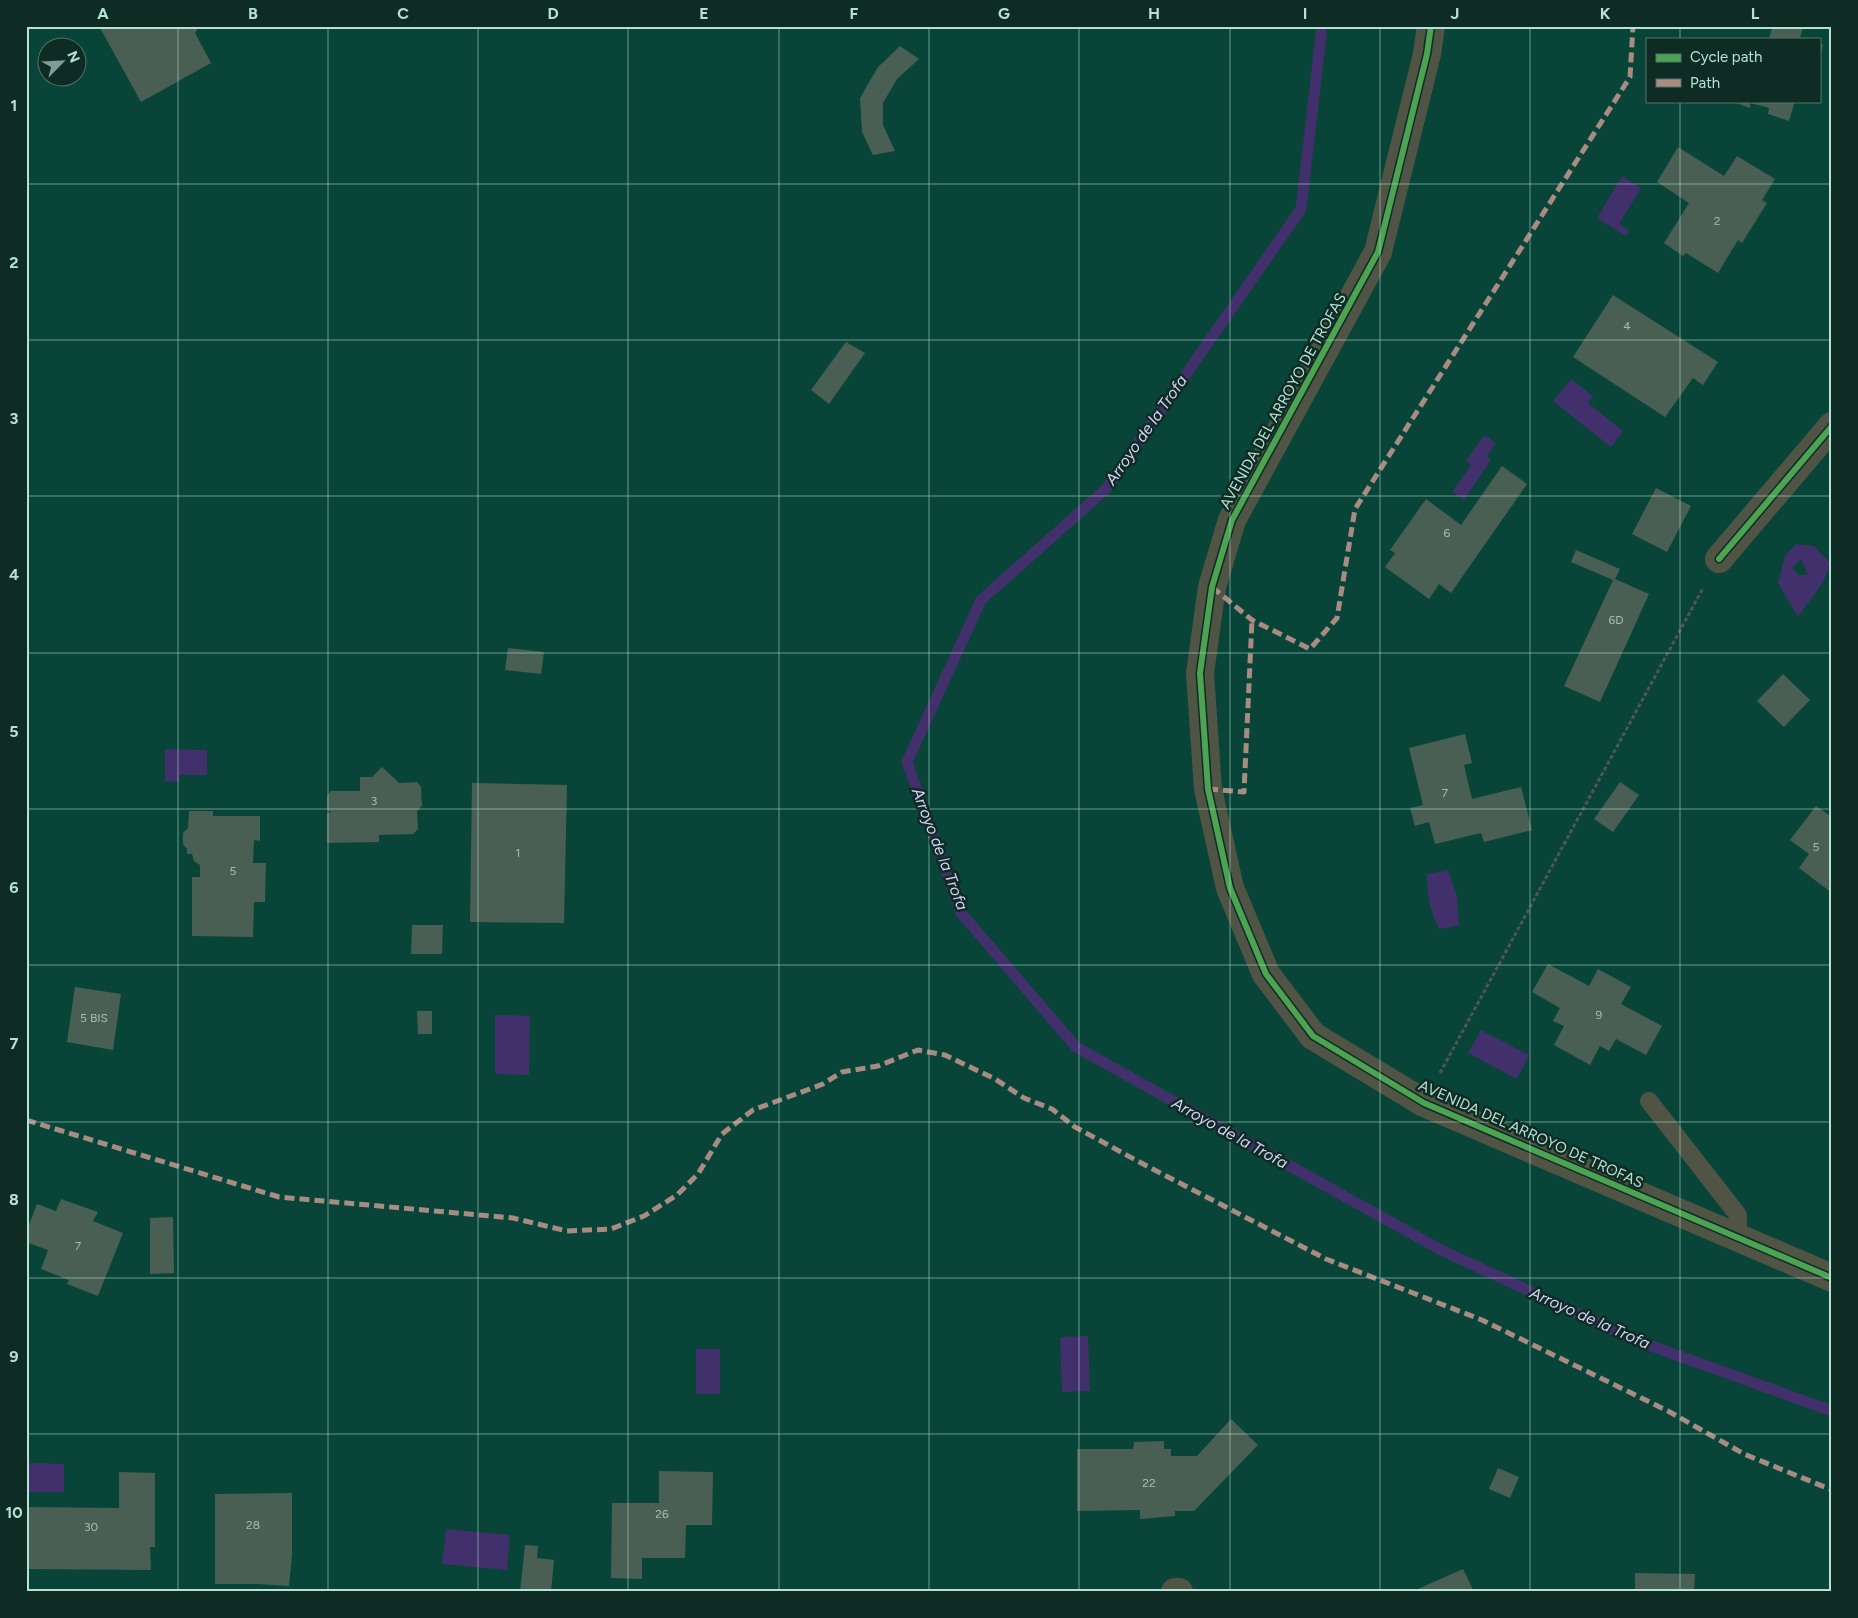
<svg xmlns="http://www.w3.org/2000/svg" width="1858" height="1618" viewBox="0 0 1858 1618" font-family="Figtree,sans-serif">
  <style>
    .green { fill: #084438; fill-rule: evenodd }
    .water { fill: #41306c; fill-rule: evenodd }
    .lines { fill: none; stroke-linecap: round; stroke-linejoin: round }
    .stream { stroke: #41306c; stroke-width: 11 }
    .building { fill: #4a5f54 }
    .path { stroke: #50574c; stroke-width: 3; stroke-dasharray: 4 2.5; stroke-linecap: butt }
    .lane { stroke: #505444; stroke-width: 18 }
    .street { stroke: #505444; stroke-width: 28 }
    .quiet { stroke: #a88b81; stroke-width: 5; stroke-dasharray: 10 5; stroke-linecap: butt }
    .cycleway-casing { stroke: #0e2b24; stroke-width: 9 }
    .cycleway { stroke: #4ca352; stroke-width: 6 }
    .grid { fill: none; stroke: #b7e1d4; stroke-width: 1; stroke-opacity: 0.55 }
    .labels { text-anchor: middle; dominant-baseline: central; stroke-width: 5; stroke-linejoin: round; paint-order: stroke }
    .number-label { font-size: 12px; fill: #9cc0b4 }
    .street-label { font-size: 15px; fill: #b7e1d4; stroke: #0e2b24 }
    .water-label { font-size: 16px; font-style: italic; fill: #d9d1fa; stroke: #0e2b24 }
    .neatline { fill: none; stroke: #b7e1d4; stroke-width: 2 }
    .grid-label { font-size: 16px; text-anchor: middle; font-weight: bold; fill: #b7e1d4 }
  </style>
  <rect width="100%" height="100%" fill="#142520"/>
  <!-- green -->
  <path class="green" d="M26,26H1832V1592H26ZM1647,39H1819V101H1647ZM48,48H78V78H48Z"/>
  <!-- water -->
  <path class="water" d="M1622,176L1641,188L1619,224L1629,230L1626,236L1597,218Z
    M1571,379L1593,396L1588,403L1623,431L1611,447L1553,401Z
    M1484,435L1496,443L1487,456L1491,460L1464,500L1452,492L1471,465L1466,461Z
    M1796,544L1814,546L1830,563C1826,583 1810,599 1798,617L1778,583L1785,556ZM1801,559L1808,575H1799L1792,568Z
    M165,749L207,750V775H179V782L165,781Z
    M1448,870L1457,897L1459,925L1439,929C1430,912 1427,893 1427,874Z
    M495,1015L530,1016L529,1075L495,1074Z
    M1481,1030L1529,1055L1517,1079L1468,1053Z
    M1088,1336L1090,1391L1062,1392L1060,1337Z
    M696,1349H720V1394H696Z
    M26,1463L64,1464V1492H26Z
    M446,1529L510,1535L507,1570L442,1564Z"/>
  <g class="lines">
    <!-- stream -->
    <path class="stream" d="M1322,26L1301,209L1106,489L981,600L907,762L961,913L1076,1047L1441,1250L1635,1340L1832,1411"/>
  </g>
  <!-- building -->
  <path class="building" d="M99,26H199L195,33L211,63L141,102Z
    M1767,26H1804L1800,37L1804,39H1769L1772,28Z
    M1819,43L1823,45L1820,56H1819Z
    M900,46L919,59L897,79L883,103V125L895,151L873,155L862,132L860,98L878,67Z
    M1730,101H1795L1789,121L1768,114L1769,108L1750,103V108Z
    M1678,147L1724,176L1737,156L1775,179L1762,200L1767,203L1742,243L1738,240L1718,273L1686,253L1683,256L1664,243L1689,203L1657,182Z
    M1613,295L1718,362L1703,385L1693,378L1665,417L1573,357Z
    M846,342L865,353L829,404L811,390Z
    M1502,466L1527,484L1451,593L1439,584L1429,599L1385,567L1395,553L1390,550L1426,499L1461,525Z
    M1656,488L1691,506L1667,552L1632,534Z
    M1576,550L1620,569L1615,579L1649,594L1600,702L1564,686L1613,580L1571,562Z
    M508,648L544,652L541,674L505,670Z
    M1783,674L1810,700L1784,727L1757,701Z
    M1465,734L1472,763L1464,765L1472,799L1521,787L1532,830L1484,842L1481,833L1435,844L1429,822L1415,826L1410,808L1423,805L1409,748Z
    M382,767L399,783L417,782L421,787L422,806L417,811L418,829L413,834L379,835V842L327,843V813H331L327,809V796L331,791H360V777H372Z
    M1620,782L1639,795L1613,832L1594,819Z
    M472,783L567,785L564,923L470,922Z
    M1816,806L1832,817V893L1799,868L1809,854L1790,840Z
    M189,811H213V816H260V841L254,840L253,863H266L265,902H254L253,937L192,936V877H200V865L194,861L192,854H187V849L183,844V833L188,828Z
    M412,925H443L442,954H411Z
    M1548,964L1589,986L1598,969L1631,987L1621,1004L1662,1026L1646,1055L1616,1039L1609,1051L1600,1046L1590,1065L1554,1045L1564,1026L1553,1021L1560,1008L1532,992Z
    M75,987L121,994L113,1050L67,1042Z
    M417,1011H432V1034H418Z
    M61,1199L98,1212L93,1221L123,1233L98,1296L67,1284L69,1280L41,1269L48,1250L26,1242V1232L37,1204L56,1211Z
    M173,1217L174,1273L150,1274V1218Z
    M1231,1419L1258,1445L1194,1511H1175V1516L1140,1519V1510L1077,1511V1449H1133L1134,1442L1164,1441V1449H1171V1456H1197Z
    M1498,1468L1519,1477L1510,1498L1489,1489Z
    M659,1471L713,1472L712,1525H686L685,1558H642V1579L611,1578L612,1503H659Z
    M119,1472L155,1473V1547H150L151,1570L26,1569V1507L119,1508Z
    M292,1493V1555L289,1586L258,1584H215V1494Z
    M525,1545L538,1546L537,1558L554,1560L551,1592H520Z
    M1463,1569L1474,1592H1411Z
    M1635,1573L1695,1574L1694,1592H1635Z"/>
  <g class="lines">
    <!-- path -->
    <path class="path" d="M1440,1073L1703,588"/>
    <!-- lane -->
    <path class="lane" d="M1649,1101L1738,1215V1237"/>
    <!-- street -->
    <path class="street" d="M1431,26L1427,54L1378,252L1232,520L1212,587L1200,673L1208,789L1230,888L1266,974L1313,1036L1424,1103L1832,1278
      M1719,559L1832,426
      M1175,1592H1179"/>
    <!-- quiet -->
    <path class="quiet" d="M1212,587L1252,620L1310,649L1337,618L1355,509L1630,77L1633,26
      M1208,789L1244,792L1252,620
      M26,1120L279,1197L513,1218L567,1231L611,1229L644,1216L677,1195L698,1174L722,1134L753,1110L823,1084L842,1072L878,1066L918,1050L945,1055L995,1079L1024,1098L1052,1109L1075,1127L1145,1165L1326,1259L1482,1320L1668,1411L1744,1454L1832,1490"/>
    <!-- cycleway casing -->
    <g class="cycleway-casing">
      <path id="cycleway" d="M1431,26L1427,54L1378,252L1232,520L1212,587L1200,673L1208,789L1230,888L1266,974L1313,1036L1424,1103L1832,1278
        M1719,559L1832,426"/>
    </g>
    <!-- cycleway -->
    <use href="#cycleway" class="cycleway"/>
  </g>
  <!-- grid -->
  <path class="grid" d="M178,26V1592M328,26V1592M478,26V1592M628,26V1592M779,26V1592M929,26V1592M1079,26V1592M1230,26V1592M1380,26V1592M1530,26V1592M1680,26V39M1680,101V1592M26,184H1832M26,340H1832M26,496H1832M26,653H1832M26,809H1832M26,965H1832M26,1122H1832M26,1278H1832M26,1434H1832"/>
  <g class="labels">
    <!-- number labels -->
    <g class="number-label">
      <text x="1717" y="221">2</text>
      <text x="1627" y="326">4</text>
      <text x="1447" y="533">6</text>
      <text x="1616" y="620">6D</text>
      <text x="1445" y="793">7</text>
      <text x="374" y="801">3</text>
      <text x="1816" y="847">5</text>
      <text x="518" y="853">1</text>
      <text x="233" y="871">5</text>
      <text x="1599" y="1015">9</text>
      <text x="94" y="1018">5 BIS</text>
      <text x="78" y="1246">7</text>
      <text x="1149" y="1483">22</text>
      <text x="662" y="1514">26</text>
      <text x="253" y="1525">28</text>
      <text x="91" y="1527">30</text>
    </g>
    <!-- street labels -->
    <g class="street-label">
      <text transform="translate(1283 401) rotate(-61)">AVENIDA DEL ARROYO DE TROFAS</text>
      <text transform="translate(1531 1134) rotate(24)">AVENIDA DEL ARROYO DE TROFAS</text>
    </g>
    <!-- water labels -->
    <g class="water-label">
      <text transform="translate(1146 430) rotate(-55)">Arroyo de la Trofa</text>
      <text transform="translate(940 849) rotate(69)">Arroyo de la Trofa</text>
      <text transform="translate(1230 1133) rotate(29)">Arroyo de la Trofa</text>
      <text transform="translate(1590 1318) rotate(24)">Arroyo de la Trofa</text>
    </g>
  </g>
  <!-- border -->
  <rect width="1858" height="1618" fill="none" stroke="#0e2b24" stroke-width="55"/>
  <!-- legend -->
  <rect x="1646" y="38" width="175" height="65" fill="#0e2b24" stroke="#52746a"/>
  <rect x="1656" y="54" width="25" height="8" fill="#4ca352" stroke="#52746a"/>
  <text x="1690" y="62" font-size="15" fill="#b7e1d4">Cycle path</text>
  <rect x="1656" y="79" width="25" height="8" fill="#a88b81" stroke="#52746a"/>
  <text x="1690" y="88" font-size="15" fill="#b7e1d4">Path</text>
  <!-- north arrow -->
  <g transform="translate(62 62) rotate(66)"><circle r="24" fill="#0e2b24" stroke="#52746a"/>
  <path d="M0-4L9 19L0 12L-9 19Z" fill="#7e9f95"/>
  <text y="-8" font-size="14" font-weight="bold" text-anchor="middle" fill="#b7e1d4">N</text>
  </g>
  <rect x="28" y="28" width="1802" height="1562" class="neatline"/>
  <g class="grid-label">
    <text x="103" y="19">A</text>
    <text x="253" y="19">B</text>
    <text x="403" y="19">C</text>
    <text x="553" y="19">D</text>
    <text x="704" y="19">E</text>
    <text x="854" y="19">F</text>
    <text x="1004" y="19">G</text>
    <text x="1154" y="19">H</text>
    <text x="1305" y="19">I</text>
    <text x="1455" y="19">J</text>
    <text x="1605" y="19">K</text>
    <text x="1755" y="19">L</text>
    <text x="14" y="111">1</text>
    <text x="14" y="268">2</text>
    <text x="14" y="424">3</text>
    <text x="14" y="580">4</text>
    <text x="14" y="737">5</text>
    <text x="14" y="893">6</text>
    <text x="14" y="1049">7</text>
    <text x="14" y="1205">8</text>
    <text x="14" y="1362">9</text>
    <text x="14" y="1518">10</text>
  </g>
</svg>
